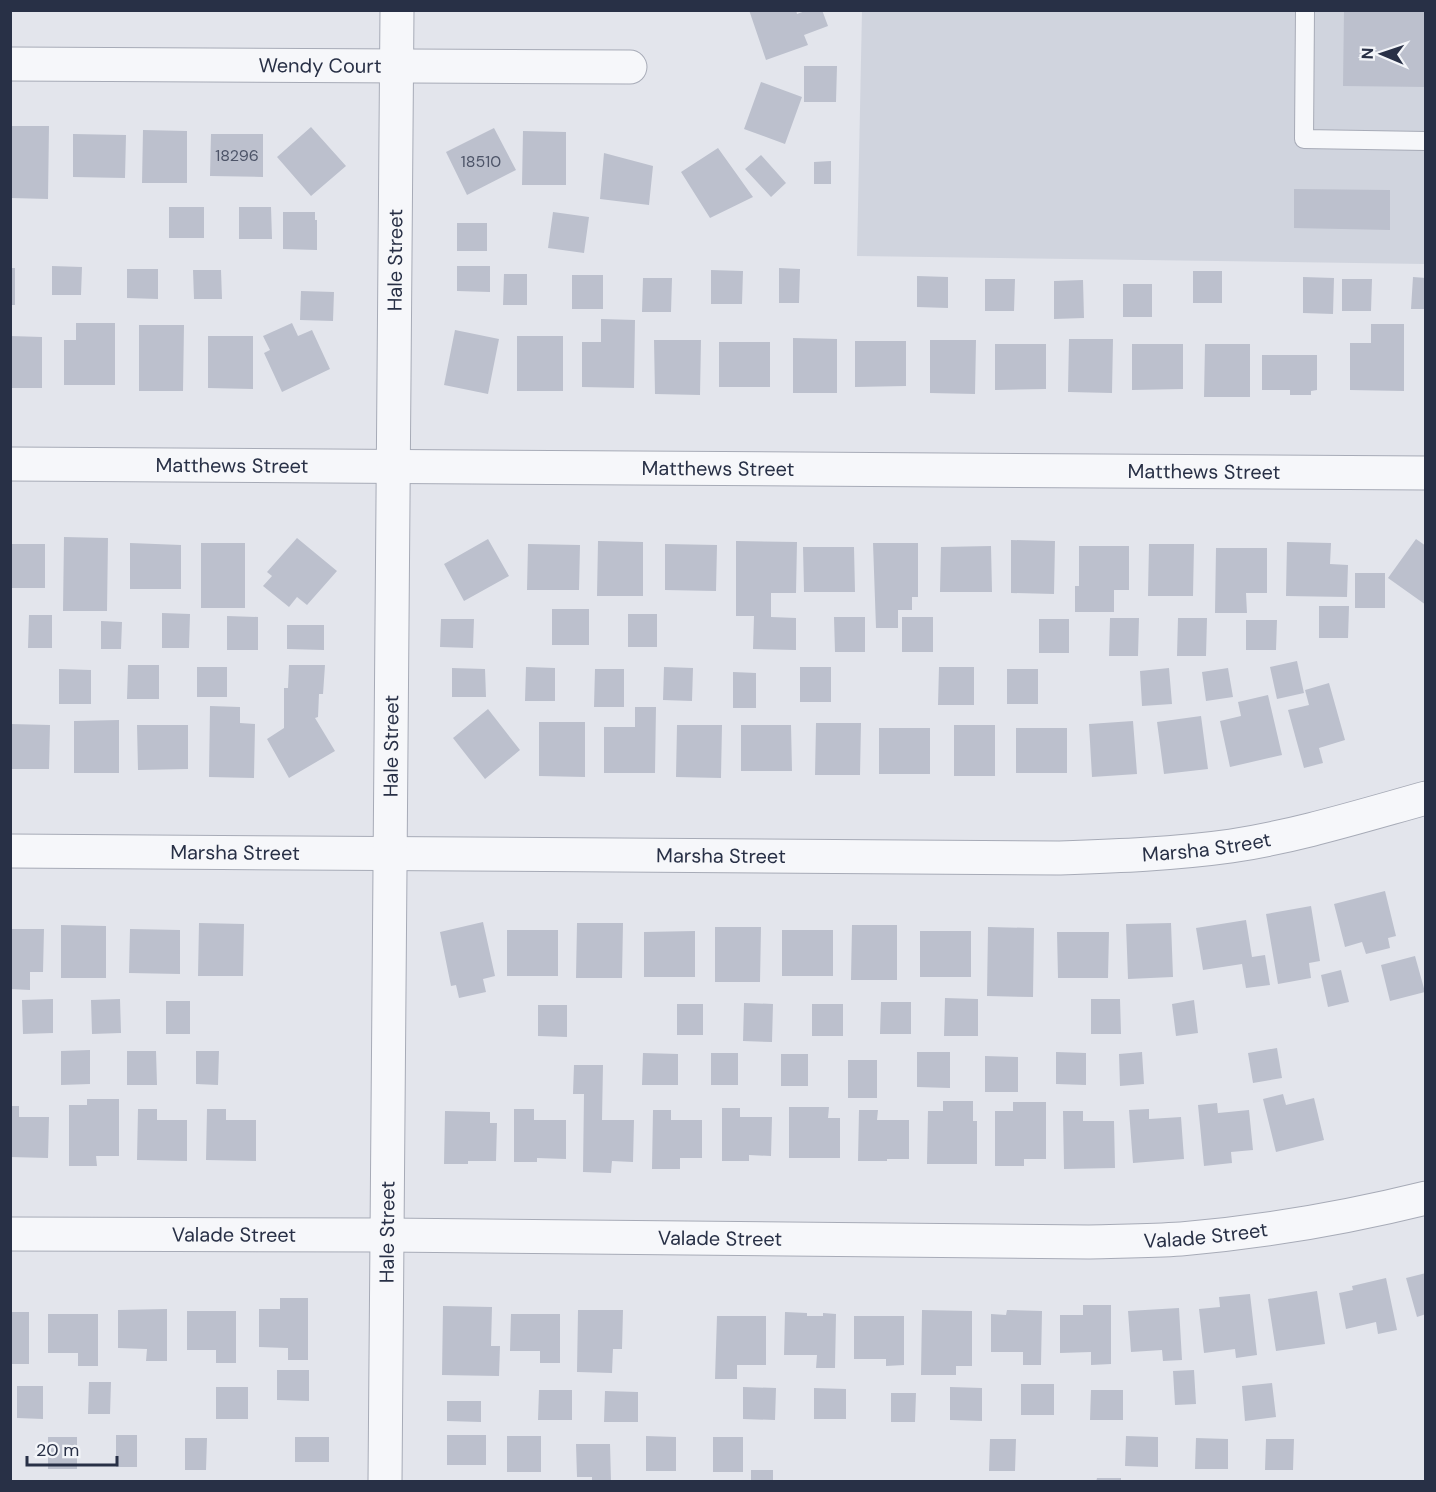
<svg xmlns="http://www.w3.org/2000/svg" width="1436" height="1492" viewBox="0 0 1436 1492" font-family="'DM Sans',sans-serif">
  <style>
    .built { fill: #d0d4de }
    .building { fill: #bcc0cd }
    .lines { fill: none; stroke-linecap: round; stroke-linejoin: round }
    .service-casing { stroke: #a7abb7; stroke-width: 20 }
    .minor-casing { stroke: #a7abb7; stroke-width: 35 }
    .service { stroke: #f6f7fa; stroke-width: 18 }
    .minor { stroke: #f6f7fa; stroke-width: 33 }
    .labels { text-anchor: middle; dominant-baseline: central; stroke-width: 6; stroke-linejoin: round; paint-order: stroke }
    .number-label { font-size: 16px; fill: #4d5468 }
    .street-label { font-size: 20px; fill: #283046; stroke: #f3f5f9 }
  </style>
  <rect width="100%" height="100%" fill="#e3e5ec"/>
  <!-- built -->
  <path class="built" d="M862,11H1425V264L857,256Z"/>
  <!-- building -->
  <path class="building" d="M749,10H796L797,14L808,10H822L828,26L804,35L808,45L766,60Z
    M1344,10H1426V87L1343,86Z
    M804,66H837L836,102H804Z
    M761,82L802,97L785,144L744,129Z
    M10,126H49L48,199L11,198Z
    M311,127L346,166L311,196L277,157Z
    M494,128L516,170L467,195L446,152Z
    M143,130L187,131V183H142Z
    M523,131L566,132V185H522Z
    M73,134L126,135L125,178L73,177Z
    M211,134H263V177L210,176Z
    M718,148L753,197L710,218L681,172Z
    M604,153L653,166L649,205L600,199Z
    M761,155L786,183L771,197L745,169Z
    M831,161V184H814V162Z
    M1294,189L1390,190V230L1294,228Z
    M169,207H204V238H169Z
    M239,207H271L272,239H239Z
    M283,212H315V220H317V250L283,249Z
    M553,212L589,217L584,253L548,248Z
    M457,223H487V251H457Z
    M52,266L82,267L81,295H52Z
    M457,266H490V292L457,291Z
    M10,268H15V305H10Z
    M779,268L800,269L799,303H779Z
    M127,269H158V299L127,298Z
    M193,270H221L222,299H194Z
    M711,270L743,271L742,304H711Z
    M1193,271H1222V303H1193Z
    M504,274H527V305H503Z
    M572,275H603V309H572Z
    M917,276L948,277V308L917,307Z
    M1303,277L1334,278L1333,314L1303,313Z
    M1413,277L1426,278V309H1411Z
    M643,278H672L671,312H642Z
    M985,279H1015L1014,311H985Z
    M1342,279H1372L1371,311H1342Z
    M1083,280L1084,318L1054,319V281Z
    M1123,284H1152V317H1123Z
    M301,291L334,292L333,321L300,320Z
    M601,319L635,320L634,388L582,387V342H601Z
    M76,323H115V385H64V340H76Z
    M292,323L298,336L312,330L330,369L282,392L264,353L270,350L263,336Z
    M1371,324H1404V391L1350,390V343H1371Z
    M139,325H184L183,391H139Z
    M455,330L499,339L488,394L444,385Z
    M10,336L42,337V388H10Z
    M208,336H253V389L208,388Z
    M517,336H563V391H517Z
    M793,338L837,339V393H793Z
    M1069,339H1113L1112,393L1068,392Z
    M654,340H701L700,395L655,394Z
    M930,340H976L975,394L930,393Z
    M855,341H906V386L855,387Z
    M719,342H770V387H719Z
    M995,344H1046V389L995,390Z
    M1132,344H1183V389L1132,390Z
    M1205,344H1250V397H1204Z
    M1262,355H1317V390L1311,391V395H1290V390H1262Z
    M64,537L108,538L107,611H63Z
    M297,538L337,571L307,605L297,597L289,607L263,586L272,576L267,572Z
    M488,539L509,576L464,601L444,564Z
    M1416,539L1426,546V605L1388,578Z
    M1011,540L1055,541L1054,594L1011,593Z
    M598,541L643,542V596H597Z
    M736,541L797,542L796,593H771V617L796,618V650L753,649L754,616H736Z
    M1287,542L1331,543L1330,564L1348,565L1347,597L1286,596Z
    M130,543L181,545V589H130Z
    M201,543H245V608H201Z
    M873,543H918V597H912V610H898V628H876Z
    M10,544H45V588H10Z
    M528,544L580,545L579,590H527Z
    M665,544L717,545L716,591L665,590Z
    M1149,544H1194L1193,596H1148Z
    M991,546L992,592H940L941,547Z
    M1079,546H1129V590H1114V612H1075V586H1079Z
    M803,547H854L855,592H804Z
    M1216,548H1267V593H1246L1247,613H1215Z
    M1355,573H1385V608H1355Z
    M1319,606H1349L1348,638H1319Z
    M552,609H589V645H552Z
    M162,613L190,614L189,648H162Z
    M628,614H657V647H628Z
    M29,615H52V648H28Z
    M227,616L258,617V650H227Z
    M834,617H865V652H835Z
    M902,617H933V652H902Z
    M1110,618H1139L1138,656H1109Z
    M1178,618H1207L1206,656H1177Z
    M441,619H474L473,648L440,647Z
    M1039,619H1069V653H1039Z
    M1246,620H1277L1276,650H1246Z
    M101,621L122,622L121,649H101Z
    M287,625H324V650L287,649Z
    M1297,661L1304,693L1277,699L1270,667Z
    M128,665H159V699H127Z
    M289,665H325L323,694H319L318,717L315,718L335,751L289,778L267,739L284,728V688H288Z
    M197,667H227V697H197Z
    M526,667L555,668V701H525Z
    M664,667L693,668L692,701L663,700Z
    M800,667H831V702H800Z
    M939,667H974V705H938Z
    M452,668L485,669L486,697H452Z
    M1169,668L1172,704L1142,706L1140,671Z
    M1228,668L1233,697L1206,701L1202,672Z
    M59,669L91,670V704H59Z
    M595,669H624V707H594Z
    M1007,669H1038V704H1007Z
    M733,672L756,673V708H733Z
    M1329,683L1345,740L1319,748L1323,763L1304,768L1288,710L1309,705L1305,690Z
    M1268,695L1282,755L1230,767L1220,721L1241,716L1238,702Z
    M210,706L240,707V723L255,724L254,778L209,777Z
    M635,707H656L655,773H604V727H635Z
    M488,709L520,750L485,779L453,738Z
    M1201,716L1208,769L1164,774L1157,722Z
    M119,720V773H74V721Z
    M1133,721L1137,774L1092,777L1089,724Z
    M539,722H585V777L539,776Z
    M816,723H861L860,775H815Z
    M10,724L50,725L49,769H10Z
    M137,725H188V769L138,770Z
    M677,725H722L721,778L676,777Z
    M741,725H791L792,771H741Z
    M954,725H995V776H954Z
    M879,728H930V774H879Z
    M1016,728H1067V773H1016Z
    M1385,891L1396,936L1388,938L1390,948L1366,954L1362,942L1345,947L1334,904Z
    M1311,906L1320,961L1309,963L1311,978L1278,984L1266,914Z
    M1246,920L1252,957L1265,955L1270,985L1246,988L1242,964L1203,970L1196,928Z
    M483,922L495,976L483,979L486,992L459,998L456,985L451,986L440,932Z
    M199,923L244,924L243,976H198Z
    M577,923H623L622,978H576Z
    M1171,923L1173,977L1128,979L1126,924Z
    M61,925L106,926V978H61Z
    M852,925H897V980H851Z
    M715,927H761L760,982H715Z
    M988,927L1034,928L1033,997L987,996Z
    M10,929H44L43,972H30V990L10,989Z
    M130,929L180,930V974L129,973Z
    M507,930H558V976H507Z
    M782,930H833V976H782Z
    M695,931V977H644V932Z
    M920,931H971V977H920Z
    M1057,932H1109L1108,978H1058Z
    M1415,956L1425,992L1390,1001L1381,965Z
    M1341,970L1349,1002L1328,1007L1321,975Z
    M945,998L978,999V1036H944Z
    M53,999V1033L23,1034L22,1000Z
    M120,999L121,1033L92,1034L91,1000Z
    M1091,999H1120L1121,1034H1091Z
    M1194,1000L1198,1033L1176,1036L1172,1004Z
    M166,1001H190V1034H166Z
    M881,1002H911V1034H880Z
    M744,1003L773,1004L772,1042L743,1041Z
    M677,1004H703V1035H677Z
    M812,1004H843V1036H812Z
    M538,1005H567V1037L538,1036Z
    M1277,1048L1282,1078L1253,1083L1248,1053Z
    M90,1050V1084L61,1085V1051Z
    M127,1051H156L157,1085H127Z
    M196,1051H219L218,1085L196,1084Z
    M917,1052H950V1088L917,1087Z
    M1056,1052L1086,1053V1085L1056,1084Z
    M1142,1052L1144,1084L1120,1086L1119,1054Z
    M643,1053L678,1054V1085H642Z
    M711,1053H738V1085H711Z
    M781,1054H808V1086H781Z
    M985,1056L1018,1057V1092H985Z
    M848,1060H877V1098H848Z
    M574,1065H603L602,1120H634L633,1162L612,1161L611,1173L583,1172L584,1094H573Z
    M1283,1094L1286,1105L1314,1098L1324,1140L1276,1152L1263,1099Z
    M87,1099H119V1156H96L97,1166H69V1105H87Z
    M943,1101H973V1121H977V1164H927L928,1111H943Z
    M1013,1102H1046V1159H1024V1166H995V1111H1013Z
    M1217,1103L1218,1113L1249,1110L1253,1150L1231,1152L1232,1163L1204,1166L1198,1105Z
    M10,1106H19V1117H49L48,1158L10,1157Z
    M789,1107H829L828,1118H840V1158H789Z
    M722,1108H740V1117H772L771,1156L749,1155V1161H722Z
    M138,1109H157V1120H187V1161L137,1160Z
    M207,1109H226V1120H256V1161L206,1160Z
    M514,1109H534V1120H566V1159L537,1158V1162H514Z
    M1149,1109V1119L1181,1117L1184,1159L1133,1163L1129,1110Z
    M653,1110H671V1120H702V1158H680V1169H652Z
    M859,1110H878L877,1120H909V1159H887V1161H858Z
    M445,1111L490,1112V1123H497L496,1161H468V1164H444Z
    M1063,1111H1083V1121H1114L1115,1168L1064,1169Z
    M1426,1273V1314L1417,1317L1406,1278Z
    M1386,1278L1397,1330L1378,1334L1376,1322L1346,1329L1339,1293L1353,1290L1352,1286Z
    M1317,1291L1325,1344L1276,1351L1268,1299Z
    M1250,1294L1257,1355L1236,1358L1235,1349L1204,1353L1199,1309L1220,1307L1219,1297Z
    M280,1298H308V1360H288V1348L259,1347V1309H280Z
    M1083,1305H1111V1364L1091,1365V1352L1060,1353V1315H1083Z
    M443,1306L492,1307L491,1346H500L499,1376L442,1375Z
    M1179,1308L1182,1360L1163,1361L1162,1350L1131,1352L1128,1311Z
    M167,1309V1361H146L147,1349L118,1348V1310Z
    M578,1310H623L622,1349H613L612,1373L577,1372Z
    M922,1310L972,1311V1366H956V1375H921Z
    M1007,1310L1042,1311L1041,1365H1023V1352H991V1314L1006,1315Z
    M187,1311H236V1363H216V1350H187Z
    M10,1312H29V1364H10Z
    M785,1312L807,1313V1316H823V1313L836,1314L835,1368H816L817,1355H784Z
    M48,1314H98V1366H78V1353H48Z
    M511,1314H560V1363H540V1351H510Z
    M717,1316H766V1365H737V1379H715Z
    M854,1316H904V1365L886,1366V1359H854Z
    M277,1370H309V1401L277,1400Z
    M1194,1370L1196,1404L1175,1405L1173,1371Z
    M89,1382H111L110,1414H88Z
    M1272,1383L1276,1417L1245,1421L1242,1386Z
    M1021,1384H1054V1415H1021Z
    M17,1386H43V1419L17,1418Z
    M216,1387H248V1419H216Z
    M743,1387L776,1388L775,1420L743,1419Z
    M950,1387L982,1388V1421L950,1420Z
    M814,1388L846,1389V1419H814Z
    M539,1390H572V1420H538Z
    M1091,1390H1123V1420H1090Z
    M605,1391L638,1392V1422H604Z
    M891,1393H916L915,1422H891Z
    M447,1401H481V1422L447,1421Z
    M116,1435H137V1467H116Z
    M447,1435H486V1465H447Z
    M507,1436H541V1472H507Z
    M646,1436L676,1437V1471H646Z
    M1126,1436L1158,1437V1467L1125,1466Z
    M48,1437H77V1469H48Z
    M295,1437H329V1462H295Z
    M713,1437H743V1472H713Z
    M185,1438H207L206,1470H185Z
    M1196,1438L1228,1439V1469H1195Z
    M990,1439H1016L1015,1471H989Z
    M1266,1439H1294L1293,1470H1265Z
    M576,1444H610L611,1482H592V1477H577Z
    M751,1470H773V1482H751Z
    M1097,1478H1121V1482H1096Z"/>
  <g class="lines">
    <!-- service casing -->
    <g class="service-casing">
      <path id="service" d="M1305,10L1304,139L1426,141"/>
    </g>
    <!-- minor casing -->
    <g class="minor-casing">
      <g id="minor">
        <path id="s1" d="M10,64L630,67"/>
        <path id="s2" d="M10,464L1426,473"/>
        <path id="s3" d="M10,851L1059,858C1116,856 1174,854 1231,846C1297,836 1361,816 1426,798"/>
        <path id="s4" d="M10,1234L386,1235L1089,1242C1119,1241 1150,1241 1181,1239C1263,1232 1345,1218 1426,1198"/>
        <path id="s5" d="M385,1482L397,10"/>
      </g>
    </g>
    <!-- service -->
    <use href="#service" class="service"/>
    <!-- minor -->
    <use href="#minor" class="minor"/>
  </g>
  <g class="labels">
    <!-- number labels -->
    <g class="number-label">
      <text x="237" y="155">18296</text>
      <text x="481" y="161">18510</text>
    </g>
    <!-- street labels -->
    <g class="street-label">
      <text stroke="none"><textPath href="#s1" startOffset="310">Wendy Court</textPath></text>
      <text stroke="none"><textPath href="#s5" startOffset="1222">Hale Street</textPath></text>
      <text stroke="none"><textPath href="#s2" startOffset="222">Matthews Street</textPath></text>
      <text stroke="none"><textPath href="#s2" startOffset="708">Matthews Street</textPath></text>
      <text stroke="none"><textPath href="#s2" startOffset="1194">Matthews Street</textPath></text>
      <text stroke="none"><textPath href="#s5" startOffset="736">Hale Street</textPath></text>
      <text stroke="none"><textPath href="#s3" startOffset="1197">Marsha Street</textPath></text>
      <text stroke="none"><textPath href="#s3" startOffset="225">Marsha Street</textPath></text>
      <text stroke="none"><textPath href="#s3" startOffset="711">Marsha Street</textPath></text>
      <text stroke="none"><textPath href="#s5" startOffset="250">Hale Street</textPath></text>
      <text stroke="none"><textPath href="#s4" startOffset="224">Valade Street</textPath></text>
      <text stroke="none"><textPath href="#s4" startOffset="1196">Valade Street</textPath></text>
      <text stroke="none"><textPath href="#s4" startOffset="710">Valade Street</textPath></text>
    </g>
  </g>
  <!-- border -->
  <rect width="1436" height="1492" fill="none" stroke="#283046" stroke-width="24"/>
  <!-- north arrow -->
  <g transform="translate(1382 54) rotate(272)" stroke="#f3f5f9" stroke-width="4.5" paint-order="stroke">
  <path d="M0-4.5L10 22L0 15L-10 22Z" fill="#283046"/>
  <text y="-9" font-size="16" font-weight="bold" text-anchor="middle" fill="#283046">N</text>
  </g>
  <!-- scale -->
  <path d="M27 1456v9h90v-9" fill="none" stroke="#283046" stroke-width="3"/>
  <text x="36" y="1456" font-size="18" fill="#283046" stroke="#f3f5f9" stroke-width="4.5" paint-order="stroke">20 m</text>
</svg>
